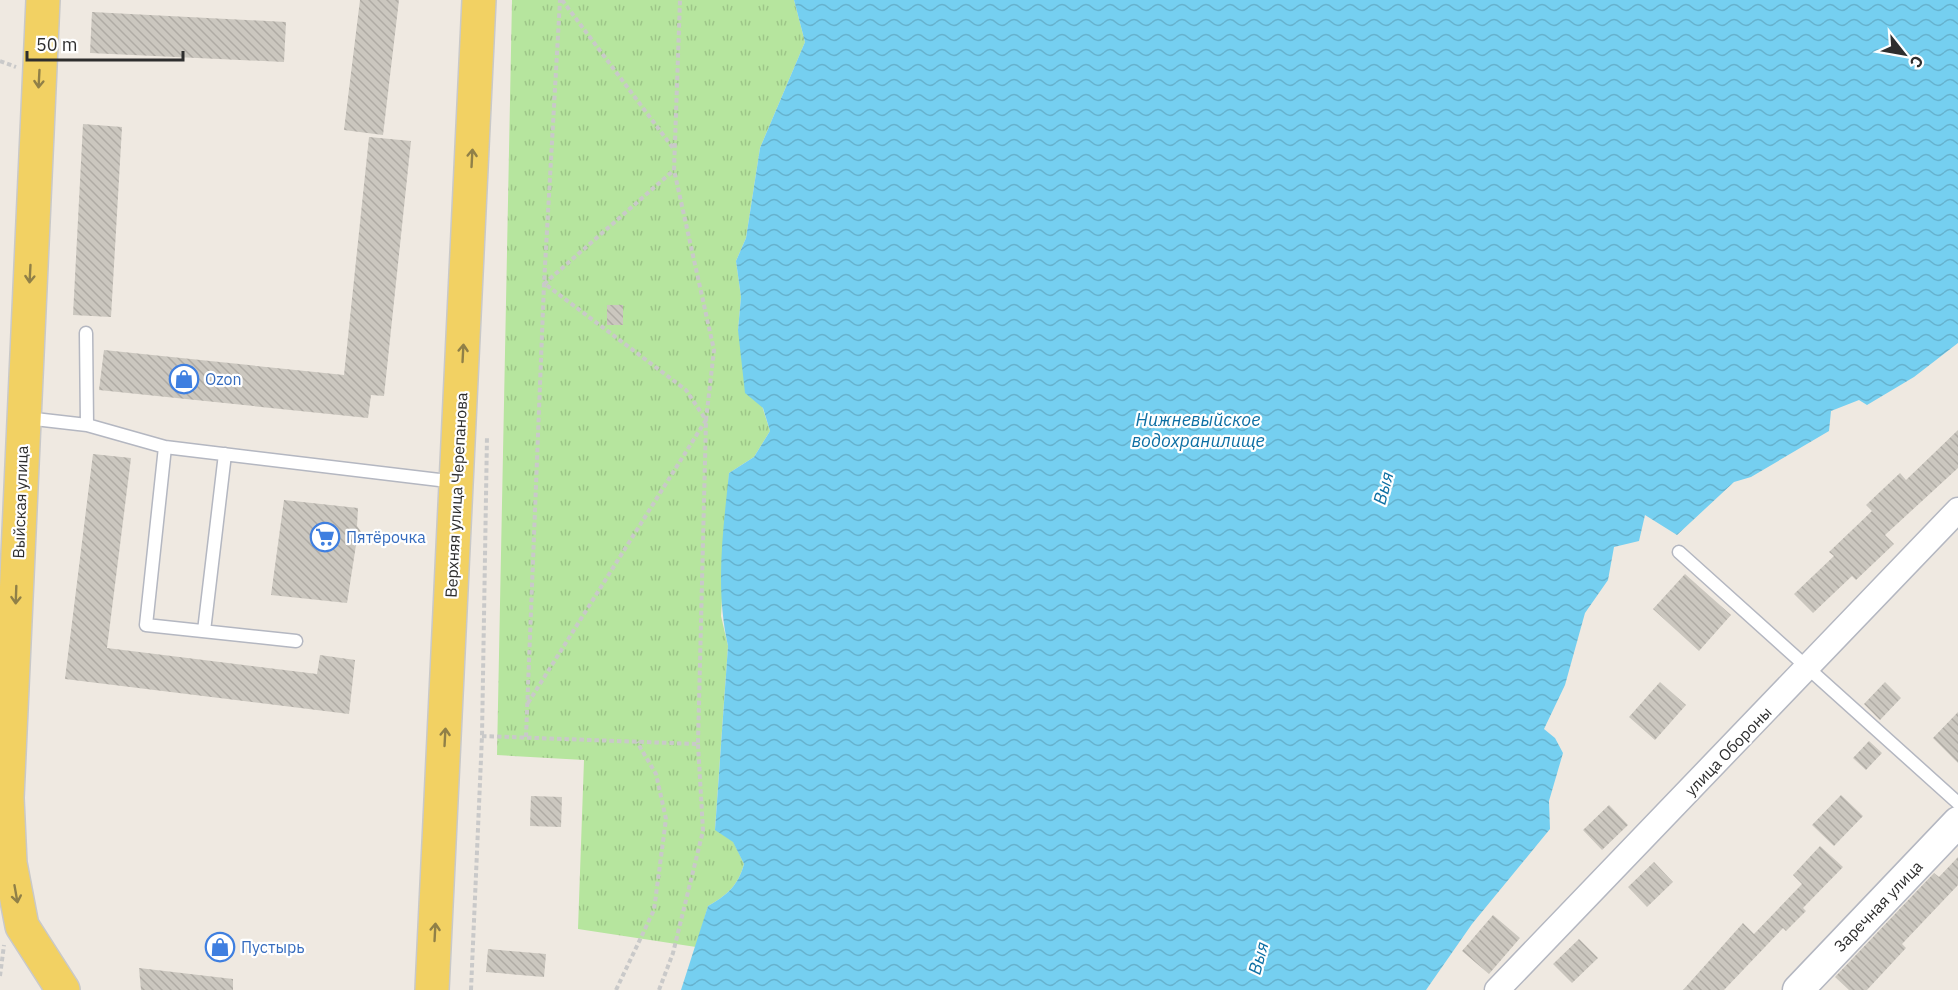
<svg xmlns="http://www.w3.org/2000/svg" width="1958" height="990" viewBox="0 0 1958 990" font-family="'IBM Plex Sans',sans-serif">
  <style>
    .park { fill: url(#park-tufts) }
    .water { fill: url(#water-waves) }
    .building { fill: url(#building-back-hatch) }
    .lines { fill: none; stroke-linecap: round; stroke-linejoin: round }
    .service-casing { stroke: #b4b7c1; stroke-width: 15 }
    .minor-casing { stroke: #b4b7c1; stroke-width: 27 }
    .tertiary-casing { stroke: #b4b7c1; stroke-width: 33 }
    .primary-casing { stroke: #c9c9c9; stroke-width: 36 }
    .path { stroke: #c9c9c9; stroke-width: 4; stroke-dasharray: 4.5 3; stroke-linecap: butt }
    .service { stroke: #fff; stroke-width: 12 }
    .minor { stroke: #fff; stroke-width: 24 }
    .tertiary { stroke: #fff; stroke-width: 30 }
    .primary { stroke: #f2d163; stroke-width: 33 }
    .oneway { stroke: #908048 }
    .labels { text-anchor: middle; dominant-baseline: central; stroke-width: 4.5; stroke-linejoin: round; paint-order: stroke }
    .shop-label { font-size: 16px; fill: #366cbe; stroke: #fff; text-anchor: start }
    .street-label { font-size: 16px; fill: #2e2e2e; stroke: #fff }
    .water-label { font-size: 18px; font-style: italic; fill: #0d6fa3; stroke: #fff }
  </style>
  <defs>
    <pattern id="park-tufts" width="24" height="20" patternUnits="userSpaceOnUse" patternTransform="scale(1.5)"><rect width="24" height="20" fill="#b6e59e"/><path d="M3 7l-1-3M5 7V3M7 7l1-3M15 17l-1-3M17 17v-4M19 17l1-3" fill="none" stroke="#9dc588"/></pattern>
    <pattern id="water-waves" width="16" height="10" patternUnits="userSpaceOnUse" patternTransform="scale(1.5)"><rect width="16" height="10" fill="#75cff0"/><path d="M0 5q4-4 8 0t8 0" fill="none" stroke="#66b2ce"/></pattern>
    <pattern id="building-back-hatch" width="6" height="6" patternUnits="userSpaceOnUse" patternTransform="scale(1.5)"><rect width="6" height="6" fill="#cbc7bf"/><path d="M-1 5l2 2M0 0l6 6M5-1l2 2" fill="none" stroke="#afaba4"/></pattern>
  </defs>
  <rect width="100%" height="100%" fill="#efe9e1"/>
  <!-- park -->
  <path class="park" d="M512,0H794L805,42L760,148L746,238L736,261L741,297L738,330L770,431L754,457L729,473L721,616L728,646L715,829L733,841L744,864C738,886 727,895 708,906L696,947L578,929L584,760L497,755Z"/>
  <!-- water -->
  <path class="water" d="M794,0H1958V343L1914,377L1867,405L1859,400L1831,411L1829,431L1751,477L1734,482L1677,535L1645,515L1639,541L1614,547L1608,580L1585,613L1565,685L1544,729L1555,738L1563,753L1549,801L1550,829L1472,924L1426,990H681L708,906C727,895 738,886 744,864L733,842L715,830L728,646C715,587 723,532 729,473L754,457L770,431L763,408L745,393L738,330L741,297L736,261L746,238L760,148L805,42Z"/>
  <!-- building -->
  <path class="building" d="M360,0H399L383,135L344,130Z
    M92,12L286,22L284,62L90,53Z
    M83,124L122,127L111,317L73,315Z
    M369,137L411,141L384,396L371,395L368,418L99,390L104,350L344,375Z
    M607,305H623V325H607Z
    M1958,430V468L1885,535L1894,544L1856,580L1852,576L1813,613L1794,594L1834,556L1829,552L1872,511L1866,505L1900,473L1906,480Z
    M93,454L131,458L107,648L317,674L320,655L355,660L349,714L65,679Z
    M284,500L358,508L357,526L364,536L356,545L347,603L271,595Z
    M1685,574L1731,615L1699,651L1653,609Z
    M1660,682L1686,705L1655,740L1629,717Z
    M1885,682L1901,698L1880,720L1864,704Z
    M1958,712V763L1933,738Z
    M1869,741L1882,753L1866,770L1853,758Z
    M1841,795L1863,816L1834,846L1812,825Z
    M531,796L562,797L561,827L530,826Z
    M1609,805L1628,825L1602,850L1583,830Z
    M1820,846L1843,867L1803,908L1806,911L1786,931L1783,928L1724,990H1683L1743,923L1754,934L1802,884L1793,875Z
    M1958,857V885L1902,944L1906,948L1867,990H1849L1835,977L1934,873L1939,877Z
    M1654,862L1673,882L1647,907L1628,887Z
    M1493,915L1520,938L1489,974L1462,951Z
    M1579,939L1598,958L1572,983L1553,964Z
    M488,949L546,954L544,977L486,972Z
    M139,968L233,979V990H141Z"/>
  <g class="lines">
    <!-- service casing -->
    <g class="service-casing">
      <path id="service" d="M86,333L87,425
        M26,418L87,425L165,447L456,482
        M165,447L146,625L296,641
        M1679,552L1958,803
        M204,631L225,454"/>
    </g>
    <!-- minor casing -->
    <g class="minor-casing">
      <path id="minor" d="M1497,990L1958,510"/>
    </g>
    <!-- tertiary casing -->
    <g class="tertiary-casing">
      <path id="tertiary" d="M1798,990L1958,822"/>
    </g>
    <!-- primary casing -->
    <g class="primary-casing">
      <path id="primary" d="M43,0L7,798L10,863L22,926L63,990
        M432,990L479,0"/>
    </g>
    <!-- path -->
    <path class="path" d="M562,0L673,148
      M0,61L16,67
      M544,284L674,170
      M528,703L706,420L686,390L545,284
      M482,736L698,744L706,420L714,350L674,170L680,0
      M526,737L544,284L560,0
      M0,976L4,945
      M471,990L482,736L487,436
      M616,990L654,910L666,819L656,774L637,742
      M659,990L673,953L703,831L698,744"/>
    <!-- service -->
    <use href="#service" class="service"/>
    <!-- minor -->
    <use href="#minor" class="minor"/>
    <!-- tertiary -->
    <use href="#tertiary" class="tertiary"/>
    <!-- primary -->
    <use href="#primary" class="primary"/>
  </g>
  <!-- one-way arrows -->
  <defs><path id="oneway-shaft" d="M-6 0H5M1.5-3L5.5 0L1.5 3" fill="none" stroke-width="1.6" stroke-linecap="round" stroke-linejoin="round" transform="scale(1.5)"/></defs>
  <g class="oneway">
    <use href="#oneway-shaft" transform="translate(39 79) rotate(93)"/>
    <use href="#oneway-shaft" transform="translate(472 158) rotate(-87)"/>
    <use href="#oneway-shaft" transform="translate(30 274) rotate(93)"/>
    <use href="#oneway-shaft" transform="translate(463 353) rotate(-87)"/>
    <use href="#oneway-shaft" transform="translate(16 595) rotate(92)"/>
    <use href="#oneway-shaft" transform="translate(445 737) rotate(-87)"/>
    <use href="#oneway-shaft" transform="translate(16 894) rotate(80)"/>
    <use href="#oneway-shaft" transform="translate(435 932) rotate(-87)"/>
  </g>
  <!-- icons -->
  <defs>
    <g id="shop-ring" transform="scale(1.5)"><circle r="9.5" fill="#fff" stroke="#3f7fe0" stroke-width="1.5"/><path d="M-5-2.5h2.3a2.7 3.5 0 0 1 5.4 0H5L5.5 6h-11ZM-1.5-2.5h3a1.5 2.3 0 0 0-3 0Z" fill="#3f7fe0"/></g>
    <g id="supermarket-ring" transform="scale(1.5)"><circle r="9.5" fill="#fff" stroke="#3f7fe0" stroke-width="1.5"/><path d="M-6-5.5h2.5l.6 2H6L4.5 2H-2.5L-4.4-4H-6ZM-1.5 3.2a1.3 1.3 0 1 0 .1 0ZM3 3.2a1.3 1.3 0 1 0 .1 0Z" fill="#3f7fe0"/></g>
  </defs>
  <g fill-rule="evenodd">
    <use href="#shop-ring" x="184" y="379"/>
    <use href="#supermarket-ring" x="325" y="537"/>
    <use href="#shop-ring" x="220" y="947"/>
  </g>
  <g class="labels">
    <!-- shop labels -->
    <g class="shop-label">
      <text x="205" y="379">Ozon</text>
      <text x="346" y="537">Пятёрочка</text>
      <text x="241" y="947">Пустырь</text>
    </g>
    <!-- street labels -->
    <g class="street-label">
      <text transform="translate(456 495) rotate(-87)">Верхняя улица Черепанова</text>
      <text transform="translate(20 502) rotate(-88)">Выйская улица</text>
      <text transform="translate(1728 751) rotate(-46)">улица Обороны</text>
      <text transform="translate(1878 906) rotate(-46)">Заречная улица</text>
    </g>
    <!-- water labels -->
    <g class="water-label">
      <text x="1198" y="419">Нижневыйское<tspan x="1198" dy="21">водохранилище</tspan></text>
      <text transform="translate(1383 488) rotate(-75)">Выя</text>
      <text transform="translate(1258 958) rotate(-75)">Выя</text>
    </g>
  </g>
  <!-- north arrow -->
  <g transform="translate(1904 54) rotate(121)" stroke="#ffffff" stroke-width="4.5" paint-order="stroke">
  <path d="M0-4.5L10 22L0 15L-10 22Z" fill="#2e2e2e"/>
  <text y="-9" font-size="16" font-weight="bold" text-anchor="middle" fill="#2e2e2e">С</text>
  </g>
  <!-- scale -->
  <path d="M27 51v9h156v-9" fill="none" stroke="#2e2e2e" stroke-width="3"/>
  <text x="36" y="51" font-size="18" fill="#2e2e2e" stroke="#ffffff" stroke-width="4.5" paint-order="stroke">50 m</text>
</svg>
